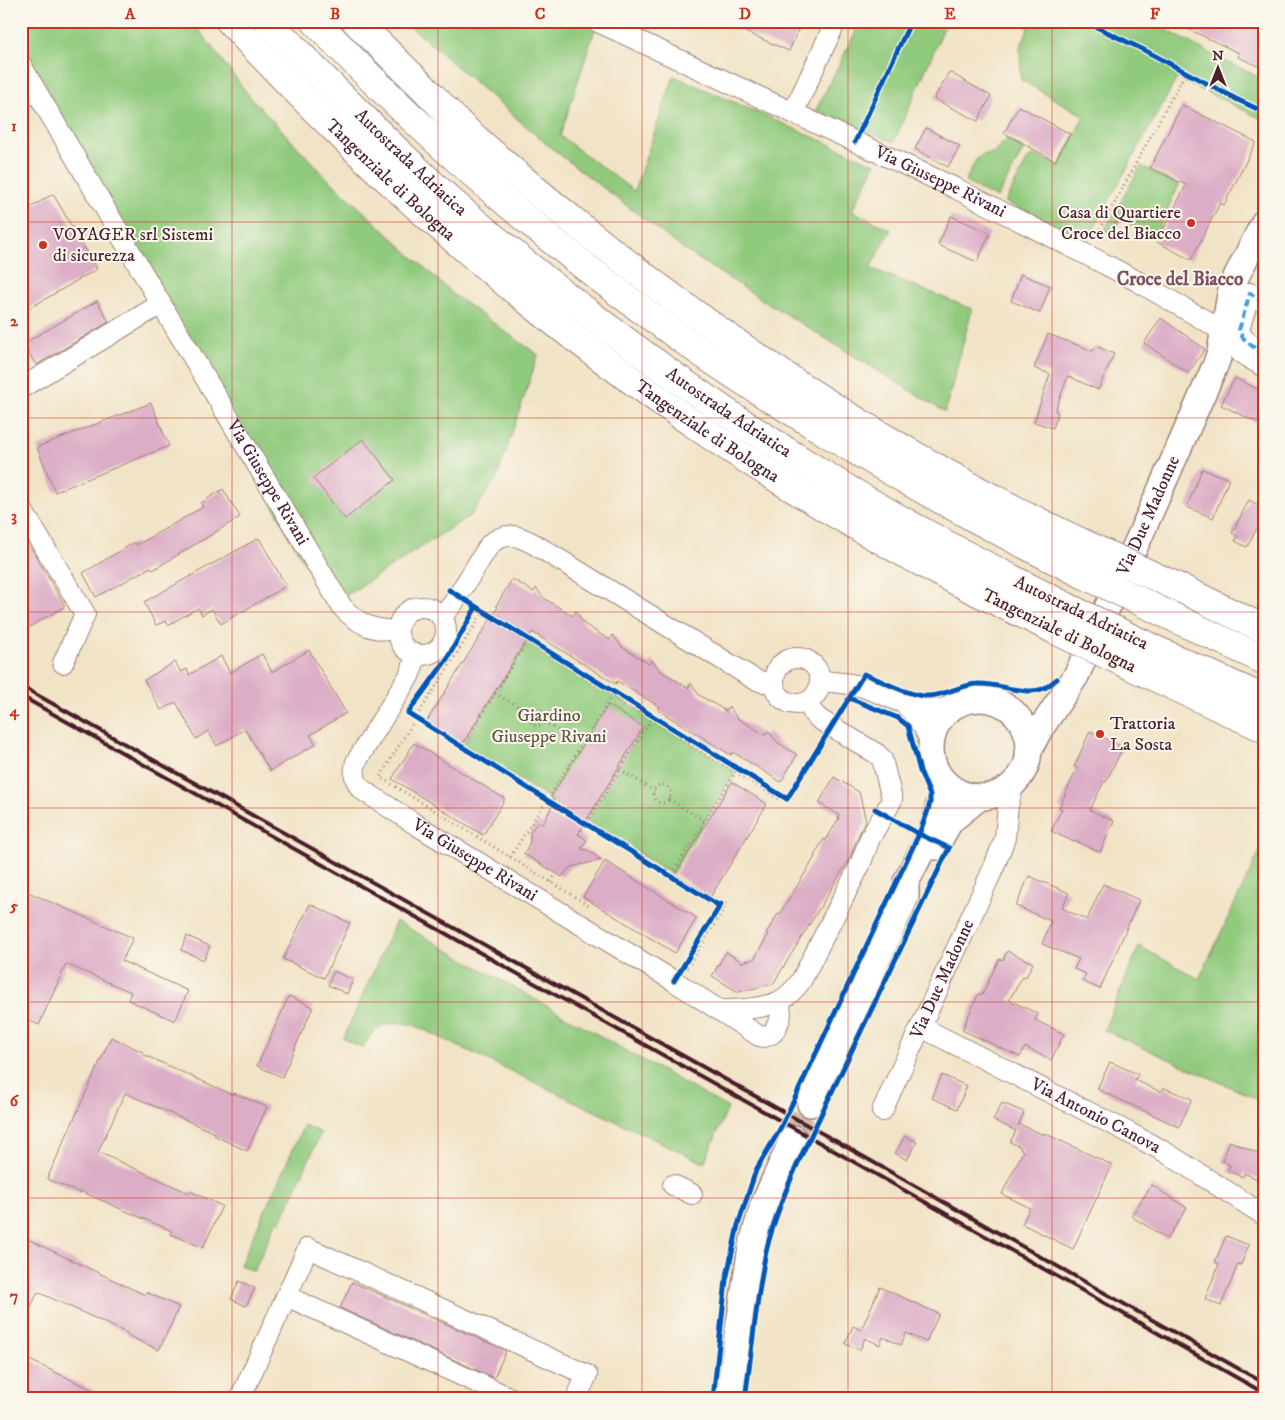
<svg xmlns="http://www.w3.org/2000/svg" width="1285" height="1420" viewBox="0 0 1285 1420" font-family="'IM FELL DW Pica',serif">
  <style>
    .green { fill: #90ca7d; stroke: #6d7454 }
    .building { fill: #dcadc6 }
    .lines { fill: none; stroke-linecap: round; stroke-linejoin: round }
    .major-tunnel { stroke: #d0bca7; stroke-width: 25; stroke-dasharray: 25 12; stroke-linecap: butt }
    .minor-casing { stroke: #9e8178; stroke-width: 22 }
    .major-casing { stroke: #9e8178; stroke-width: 28 }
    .highway-casing { stroke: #9e8178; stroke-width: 30 }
    .path { stroke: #9e8178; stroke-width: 3; stroke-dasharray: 1 4; stroke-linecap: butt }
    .minor { stroke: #fff; stroke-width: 20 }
    .major { stroke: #fff; stroke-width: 25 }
    .highway { stroke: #fff; stroke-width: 28 }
    .rail { stroke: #4a1f2b; stroke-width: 4 }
    .highway-bridge-casing { stroke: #9e8178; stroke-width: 30; stroke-linecap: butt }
    .highway-bridge { stroke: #fff; stroke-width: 28 }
    .quiet { stroke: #409be1; stroke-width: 4; stroke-dasharray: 8 4; stroke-linecap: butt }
    .cycleway-casing { stroke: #fbf7ec; stroke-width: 8 }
    .cycleway { stroke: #0057b8; stroke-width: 5 }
    .grid { fill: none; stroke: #c8321e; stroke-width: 1; stroke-opacity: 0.55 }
    .poi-dot { fill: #c8321e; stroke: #fbf7ec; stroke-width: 2 }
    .labels { text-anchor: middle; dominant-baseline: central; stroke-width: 4; stroke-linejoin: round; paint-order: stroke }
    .street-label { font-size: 18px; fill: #4a1f2b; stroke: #fbf7ec }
    .poi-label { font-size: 18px; fill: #4a1f2b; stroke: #fbf7ec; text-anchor: start }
    .park-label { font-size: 18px; fill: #5f5244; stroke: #fbf7ec }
    .neighbourhood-label { font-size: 19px; font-weight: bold; fill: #7d5161; stroke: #fbf7ec }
    .neatline { fill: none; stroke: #c8321e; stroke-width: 2 }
    .grid-label { font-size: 16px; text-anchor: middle; font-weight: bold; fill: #c8321e }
  </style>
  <rect width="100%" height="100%" fill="#fbf7ec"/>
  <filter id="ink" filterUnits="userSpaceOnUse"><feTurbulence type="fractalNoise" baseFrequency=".02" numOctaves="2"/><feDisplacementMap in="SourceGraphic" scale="10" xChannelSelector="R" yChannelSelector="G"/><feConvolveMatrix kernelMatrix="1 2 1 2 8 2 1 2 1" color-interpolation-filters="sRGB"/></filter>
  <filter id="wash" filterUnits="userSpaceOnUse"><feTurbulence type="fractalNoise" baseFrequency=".0096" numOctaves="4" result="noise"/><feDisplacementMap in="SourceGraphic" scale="20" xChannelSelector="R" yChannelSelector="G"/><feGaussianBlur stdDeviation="1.12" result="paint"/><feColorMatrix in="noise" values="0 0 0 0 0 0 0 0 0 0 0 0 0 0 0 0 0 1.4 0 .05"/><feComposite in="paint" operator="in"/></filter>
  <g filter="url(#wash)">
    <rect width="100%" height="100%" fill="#f1e3c6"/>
    <!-- green -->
    <path class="green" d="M21,21H192L250,97L327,178L454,295L538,355L497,478L471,515L328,607L113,209L21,52Z
      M404,21H580L595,29L560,136L634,191L674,76L875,164L852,211L891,230L870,268L972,309L945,412L763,300L686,251L550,147Z
      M861,21H947L894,142L816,110Z
      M1031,21H1149L1233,65L1264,79V120L1177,78L1086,242L1005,202L1028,159L1034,155L1059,166L1084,116L1021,80L1020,49Z
      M1007,139L1024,149L997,198L965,182L976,160L982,155L993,153Z
      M1141,166L1179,185L1158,230L1143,232L1120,219L1114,231L1106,232L1104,231Z
      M527,641L736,771L672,874L463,745Z
      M1264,842V1102L1104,1030L1139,946L1199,979Z
      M396,921L728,1108L704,1163L414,1025C389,1019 374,1025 363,1048L343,1039Z
      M304,1125L321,1133L281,1221L277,1220L254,1271L240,1265Z"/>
    <g id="blocks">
      <!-- building -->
      <path class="building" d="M747,21H802L789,51L743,31Z
        M1171,21H1247L1264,29V69L1238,57L1239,53Z
        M949,72L991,96L978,121L934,99Z
        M1182,105L1256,142L1224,205L1220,203L1191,260L1157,242L1186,185L1150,168Z
        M1019,106L1070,134L1055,161L1004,133Z
        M926,128L960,146L948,167L915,149Z
        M53,194L97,269L21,313V213Z
        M951,216L990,233L977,262L938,245Z
        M1021,274L1050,286L1040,313L1011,301Z
        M97,301L109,322L36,365L23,344Z
        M1161,318L1205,349L1188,373L1144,343Z
        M1048,334L1093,351L1096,346L1114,354L1098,390L1068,376L1055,411L1058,413L1053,428L1034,422L1050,374L1034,368Z
        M1235,378L1264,392V426L1221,405Z
        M151,403L169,446L55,492L37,447Z
        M363,439L395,480L345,519L313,478Z
        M1202,469L1229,479L1213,518L1187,507Z
        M223,489L240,517L153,570L151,567L96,597L83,573L135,542L137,545L203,507L201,503Z
        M1249,500L1264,508V515L1247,547L1235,541L1238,536L1232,533Z
        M21,531L65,606L21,632Z
        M259,538L286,586L221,624L212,609L202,615L198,608L168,625L166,621L156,625L144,602Z
        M512,579L534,592L536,588L545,599L573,616L576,611L584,624L610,640L613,635L622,647L649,664L652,660L661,671L688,688L691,683L699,695L726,711L729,706L737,718L765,735L768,731L777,742L797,755L781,782L733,752L731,755L658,710L660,707L617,681L616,684L532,632L463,743L427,721L498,607L496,606Z
        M309,650L346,713L310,735L316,744L270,771L245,729L217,746L208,731L196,739L176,702L161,710L144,680L175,662L181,672L187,669L189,675L221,656L230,673L262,654L272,672Z
        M608,705L643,727L578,834L587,840L581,849L587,850L602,860L570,867L562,877L524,854L530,842V832L538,822L543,824L555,800L551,797Z
        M1090,731L1123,747L1106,782L1104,781L1090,810L1114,821L1100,852L1075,841L1074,842L1051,831L1062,809L1059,808L1077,768L1074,767Z
        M414,743L505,799L483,835L392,779Z
        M834,777L859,792L866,821L859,834L849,860L773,984L738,992L712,976L726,952L742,962L754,959L769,934L766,933L778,914L779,915L815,857L814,856L824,839L826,840L839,818L838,817L839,815L819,803Z
        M732,782L767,804L711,896L675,874Z
        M605,861L697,918L675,953L583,897Z
        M1029,876L1069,893L1062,908L1087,920L1103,884L1139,900L1100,989L1082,981L1086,974L1074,969L1079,959L1042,944L1051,921L1016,906Z
        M21,889L133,938L122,961L188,991L175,1021L128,1000L131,992L66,964L39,1025L21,1017Z
        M310,904L350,923L324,978L283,959Z
        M187,936L210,946L204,960L181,950Z
        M1007,951L1033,963L1026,977L1023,976L1009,1000L1038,1014L1035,1020L1064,1034L1051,1060L1025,1047L1020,1057L962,1030L979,993L982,995L999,959L1003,960Z
        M334,971L353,980L347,994L328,985Z
        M289,996L313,1007L282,1077L257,1066Z
        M111,1037L143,1052L142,1054L233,1095L234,1093L267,1107L247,1151L215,1136V1133L125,1093L98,1152L189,1193L190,1191L222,1206L203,1248L171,1234L172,1231L80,1191V1193L47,1179Z
        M1110,1062L1138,1074L1135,1080L1161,1092L1164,1088L1192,1099L1179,1127L1097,1089Z
        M942,1075L967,1086L957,1109L932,1098Z
        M1002,1103L1024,1112L1018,1126L1019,1124L1044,1135V1133L1112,1165L1073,1249L1022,1224L1030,1208L1002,1194L1023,1151L1020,1149L1021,1147L1010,1142L1016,1131L993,1120Z
        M905,1136L917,1142L907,1160L895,1153Z
        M1230,1141L1264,1156V1182L1244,1173L1243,1177L1228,1171L1230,1165L1222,1161Z
        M1152,1185L1187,1208L1167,1239L1131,1216Z
        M21,1236L145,1295L146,1292L179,1307L159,1350L127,1335V1333L38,1292L21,1327Z
        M1226,1236L1249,1245L1241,1265L1238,1264L1221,1306L1205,1299L1219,1264L1215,1262Z
        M239,1281L255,1288L246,1306L231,1299Z
        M352,1282L506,1351L494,1378L340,1308Z
        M880,1287L939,1314L926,1342L906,1333L901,1345L883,1337L880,1345L865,1338L860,1350L845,1344L853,1326L861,1330Z
        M21,1356L112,1399H21Z"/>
    </g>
  </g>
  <g filter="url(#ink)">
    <use href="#blocks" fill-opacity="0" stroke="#9e8178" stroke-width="1"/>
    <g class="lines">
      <!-- major-tunnel -->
      <path class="major-tunnel" d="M793,1138L810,1104"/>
      <!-- minor casing -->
      <g class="minor-casing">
        <g id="minor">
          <path id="s1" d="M596,21L957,189L1093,258L1137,281L1211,324L1224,333L1241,353L1264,367"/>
          <path id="s2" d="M21,65L161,304L342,607C360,626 373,630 398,631"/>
          <path d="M793,113L836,21"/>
          <path d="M1258,351L1243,338L1239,330L1250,293L1264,303"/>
          <path d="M21,388L161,304"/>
          <path d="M21,508L85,614L63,663"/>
          <circle cx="422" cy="631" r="24"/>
          <path d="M441,616L452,605L490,544C507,531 517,535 534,544L754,679L762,682H774"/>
          <path id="s3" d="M416,655L412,669L409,676L356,762C353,774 355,780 361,789L418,826L674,981L759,1036L764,1037L773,1033C780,1020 784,1016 778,1002"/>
          <circle cx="797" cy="681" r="23"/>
          <path d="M821,681C833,682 845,683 856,685C880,691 902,706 926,709C935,711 944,708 953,707"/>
          <path d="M904,704C919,716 924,726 931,744"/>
          <path d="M720,1010C739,1010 760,1009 778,1002C788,997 795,989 801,981L860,865L870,838L891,802L892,799L882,759L877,754L819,719L813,713L808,703"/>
          <path id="s4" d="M921,1027L1118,1127L1165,1152L1264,1215"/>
          <path id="s5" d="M882,1111L994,867L1005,838L1008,805L1014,784"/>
          <path d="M673,1185L692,1194"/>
          <path d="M286,1296L513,1399"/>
          <path d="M240,1399L308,1248L587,1375L576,1399"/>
        </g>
      </g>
      <!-- major casing -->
      <g class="major-casing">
        <g id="major">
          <circle cx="980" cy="748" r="49"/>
          <path id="s6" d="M1028,752L1039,731L1076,676L1139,538L1215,366L1220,352L1231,289L1237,275L1264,222"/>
          <path d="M936,847L948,825L953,819L980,797"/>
          <path d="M810,1104L906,897V882L928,839L937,814L940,799L941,779"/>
          <path d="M729,1399L738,1330L751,1247L763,1205L793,1138"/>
        </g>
      </g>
      <!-- highway casing -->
      <g class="highway-casing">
        <g id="highway">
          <path id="s7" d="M230,21C374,177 536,319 713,437C788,487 866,533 945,575C982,595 1020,612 1057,631"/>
          <path id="s8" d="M268,21C309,65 352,107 395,149C417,169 438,191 461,210C574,307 694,395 821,473C900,522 984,565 1067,607"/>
          <path d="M315,21C423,135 548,243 675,334C719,366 765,395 811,423C899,478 990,528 1083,574"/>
          <path d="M356,21C379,45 404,68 428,92C438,102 447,112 457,122C498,160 542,196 587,232C743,357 915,465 1097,550"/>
          <path d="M1184,590L1264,629"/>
          <path d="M1175,618L1264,660"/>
          <path d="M1158,651L1264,699"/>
          <path d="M1148,674L1264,728"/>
        </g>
      </g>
      <!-- path -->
      <path class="path" d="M1095,238L1186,72
        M495,693L531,714
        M530 718a8 8 0 1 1 16 0a8 8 0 1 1-16 0Z
        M417,716L725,906
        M544,722L581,745
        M463,745L527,641
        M620,769L654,791
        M653 794a9 9 0 1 1 18 0a9 9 0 1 1-18 0Z
        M669,799L704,821
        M579,835L652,718
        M510,857L547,800L613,694
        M672,874L736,771
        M551,882L556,874
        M588,905L380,777L417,716L482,614L779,799L777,802
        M687,967H688L729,900"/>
      <!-- minor -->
      <use href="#minor" class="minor"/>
      <!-- major -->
      <use href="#major" class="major"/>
      <!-- highway -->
      <use href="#highway" class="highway"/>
      <!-- rail -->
      <path class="rail" d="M21,686L841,1144L1264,1383
        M21,696L838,1153L1264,1393"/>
      <!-- highway-bridge casing -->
      <g class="highway-bridge-casing">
        <path id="highway-bridge" d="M1097,550L1184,590
          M1083,574L1175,618
          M1067,607L1158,651
          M1057,631L1148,674"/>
      </g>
      <!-- highway-bridge -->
      <use href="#highway-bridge" class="highway-bridge"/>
      <!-- quiet -->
      <path class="quiet" d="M1264,303L1250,293L1239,330L1243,338L1264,356"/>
      <!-- cycleway casing -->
      <g class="cycleway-casing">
        <path id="cycleway" d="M1084,21L1144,50L1236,99L1264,112
          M855,142L911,21
          M449,590L787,799L864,674C884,681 904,694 925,696C943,697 959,685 977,684C999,682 1029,699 1048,686C1051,684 1054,681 1057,679
          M476,607L447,659L408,713L547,800L718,905L721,904L674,981
          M713,1399L726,1280L738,1225L756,1170L779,1131L795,1098L919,834L927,813L930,803V795L920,771L908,726L898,718L849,698
          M745,1399C752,1350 756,1300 766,1252C774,1217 788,1184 803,1152L949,848L919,834L875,809"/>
      </g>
      <!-- cycleway -->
      <use href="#cycleway" class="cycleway"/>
    </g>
  </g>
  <!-- grid -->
  <path class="grid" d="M232,21V1399M438,21V1399M642,21V1399M848,21V1399M1052,21V1399M21,222H1264M21,418H1264M21,612H1264M21,808H1264M21,1002H1264M21,1198H1264"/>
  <!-- markers -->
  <g class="poi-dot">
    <circle cx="1191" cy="223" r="5"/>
    <circle cx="43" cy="245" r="5"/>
    <circle cx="1100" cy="734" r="5"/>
  </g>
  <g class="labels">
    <!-- street labels -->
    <g class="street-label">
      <text stroke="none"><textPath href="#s8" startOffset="201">Autostrada Adriatica</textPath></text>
      <text stroke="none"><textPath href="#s7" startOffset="226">Tangenziale di Bologna</textPath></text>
      <text stroke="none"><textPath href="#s1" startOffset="380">Via Giuseppe Rivani</textPath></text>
      <text stroke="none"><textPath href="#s8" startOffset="606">Autostrada Adriatica</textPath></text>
      <text stroke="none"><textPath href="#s7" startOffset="631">Tangenziale di Bologna</textPath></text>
      <text stroke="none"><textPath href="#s2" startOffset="485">Via Giuseppe Rivani</textPath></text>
      <text stroke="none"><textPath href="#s6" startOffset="266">Via Due Madonne</textPath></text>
      <text transform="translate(1081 613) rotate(26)">Autostrada Adriatica</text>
      <text transform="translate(1059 631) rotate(26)">Tangenziale di Bologna</text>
      <text stroke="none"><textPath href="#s3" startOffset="286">Via Giuseppe Rivani</textPath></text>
      <text stroke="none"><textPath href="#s5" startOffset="145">Via Due Madonne</textPath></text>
      <text stroke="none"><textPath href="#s4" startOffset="196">Via Antonio Canova</textPath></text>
    </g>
    <!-- poi labels -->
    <g class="poi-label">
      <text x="1181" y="213" text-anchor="end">Casa di Quartiere<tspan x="1181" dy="21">Croce del Biacco</tspan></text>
      <text x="53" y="235">VOYAGER srl Sistemi<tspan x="53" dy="21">di sicurezza</tspan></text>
      <text x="1110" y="724">Trattoria<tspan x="1110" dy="21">La Sosta</tspan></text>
    </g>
    <!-- park labels -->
    <g class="park-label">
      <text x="549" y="716">Giardino<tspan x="549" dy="21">Giuseppe Rivani</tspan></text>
    </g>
    <!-- neighbourhood labels -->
    <g class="neighbourhood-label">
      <text x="1180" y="279">Croce del Biacco</text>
    </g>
  </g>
  <!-- margin -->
  <rect width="1285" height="1420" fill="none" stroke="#fbf7ec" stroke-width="55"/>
  <!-- north arrow -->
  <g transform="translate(1218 68)" stroke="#fbf7ec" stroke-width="4" paint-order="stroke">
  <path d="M0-4L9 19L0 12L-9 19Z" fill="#4a1f2b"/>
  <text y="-8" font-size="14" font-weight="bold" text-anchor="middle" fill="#4a1f2b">N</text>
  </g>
  <rect x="28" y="28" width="1230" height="1364" class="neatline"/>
  <g class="grid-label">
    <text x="130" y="19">A</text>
    <text x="335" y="19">B</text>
    <text x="540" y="19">C</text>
    <text x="745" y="19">D</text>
    <text x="950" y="19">E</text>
    <text x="1155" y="19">F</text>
    <text x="14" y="131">1</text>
    <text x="14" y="326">2</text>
    <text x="14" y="521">3</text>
    <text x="14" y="716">4</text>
    <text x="14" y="911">5</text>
    <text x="14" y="1106">6</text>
    <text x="14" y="1301">7</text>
  </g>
</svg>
